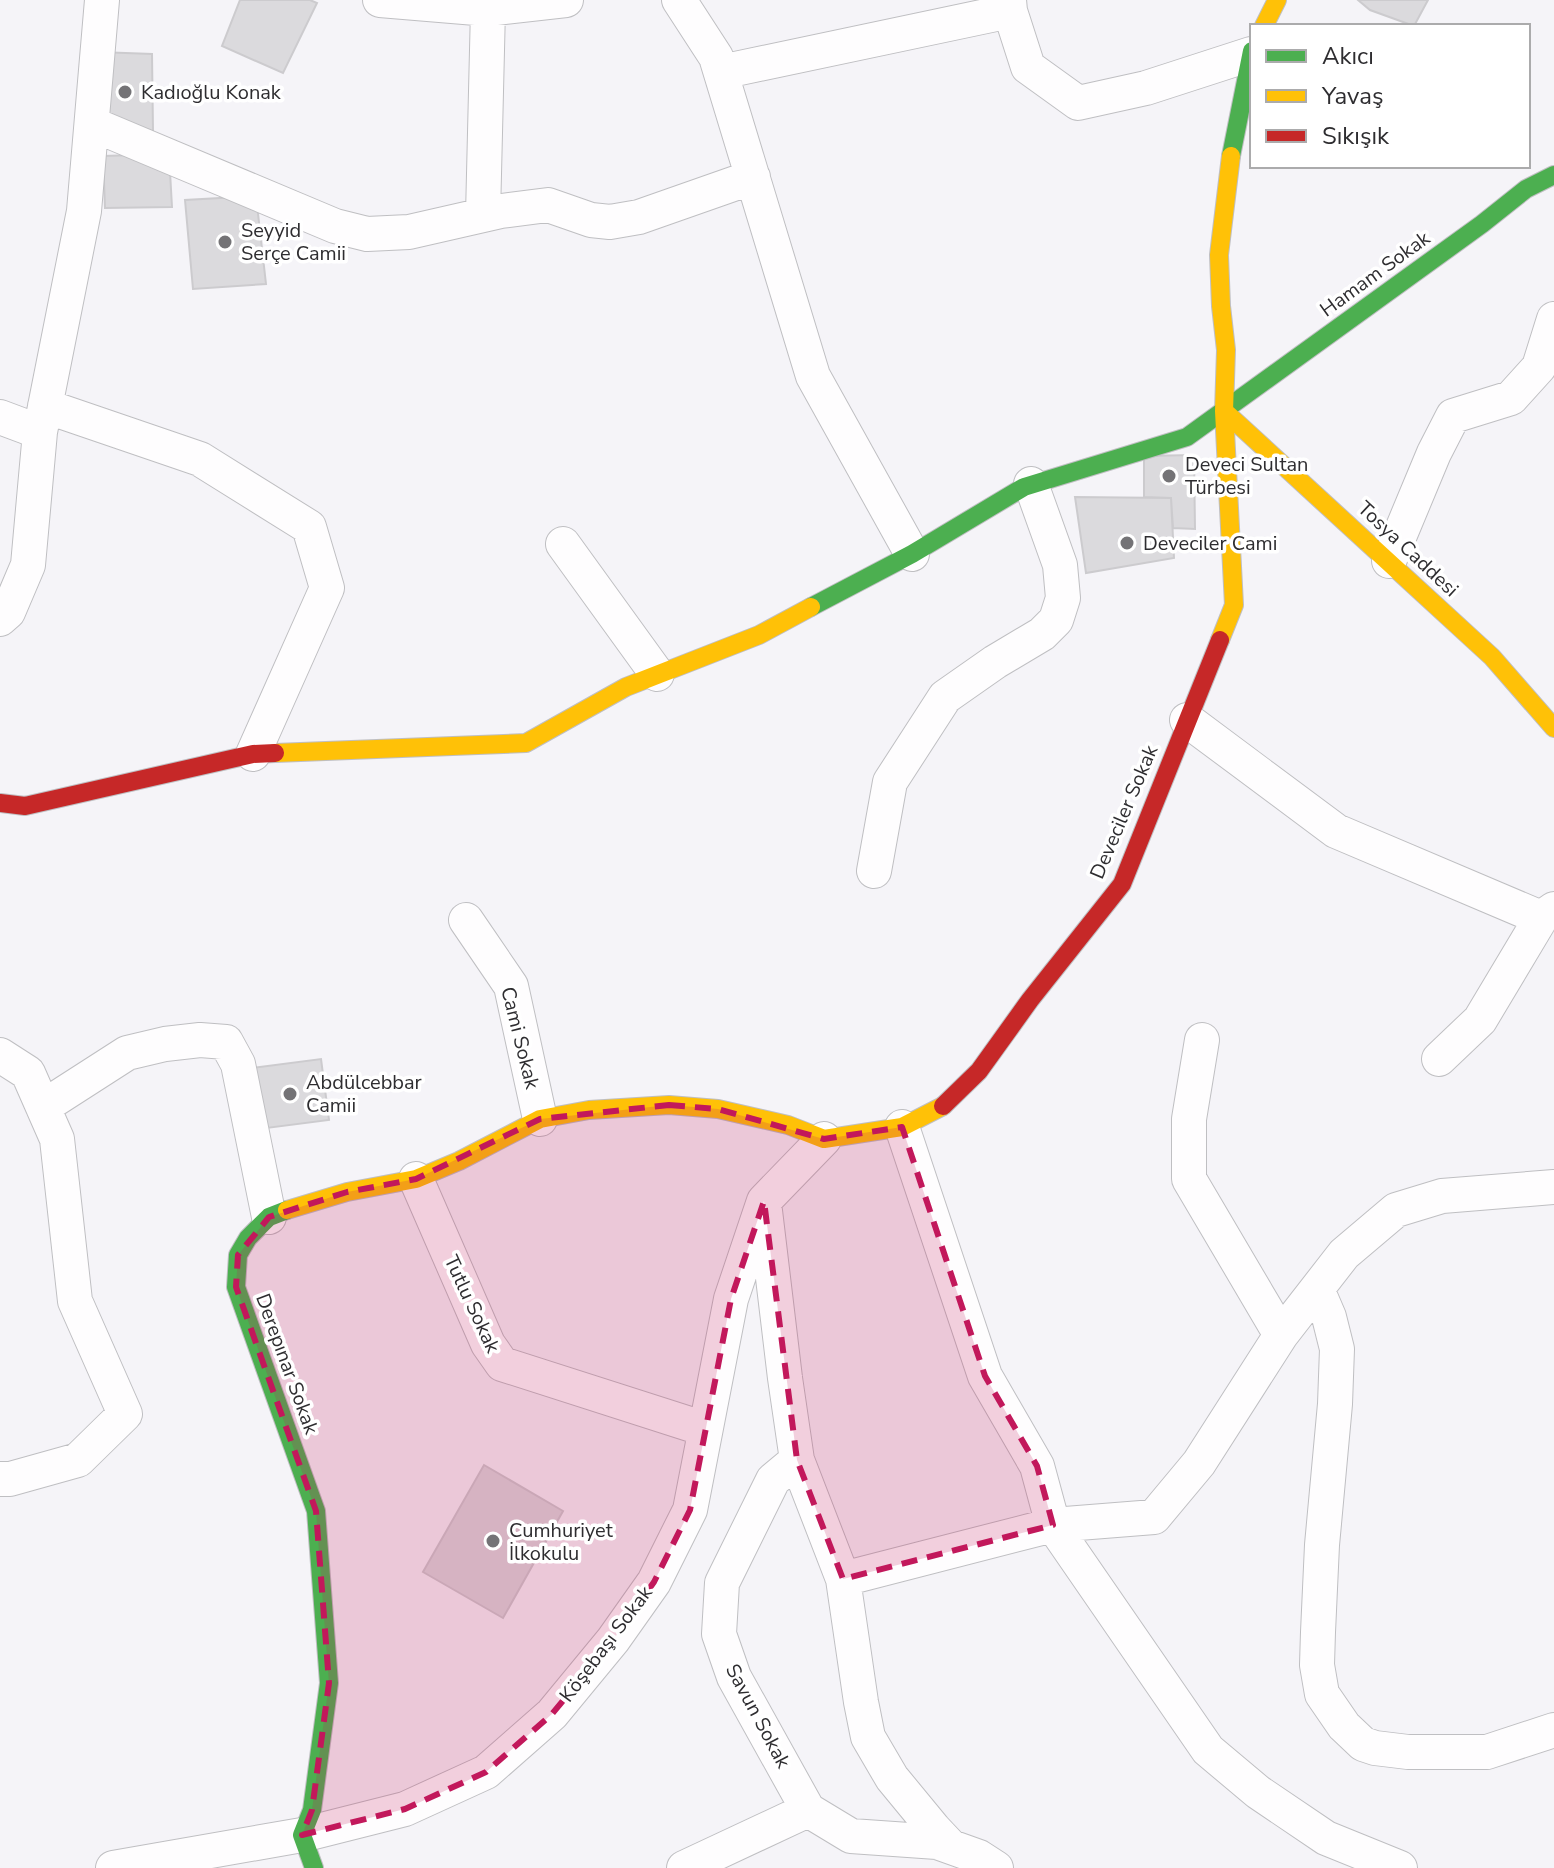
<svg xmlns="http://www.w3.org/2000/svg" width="1554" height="1868" viewBox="0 0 1554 1868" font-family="'Nunito Sans',sans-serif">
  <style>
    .building { fill: #dbdadd; stroke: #cccbce; stroke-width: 2 }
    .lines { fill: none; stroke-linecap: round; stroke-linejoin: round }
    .street-casing { stroke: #bfbfc2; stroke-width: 36 }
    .fast-casing { stroke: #bfbfc2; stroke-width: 20 }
    .slow-casing { stroke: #bfbfc2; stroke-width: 20 }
    .jam-casing { stroke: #bfbfc2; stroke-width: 20 }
    .street { stroke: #fefdfe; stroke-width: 34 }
    .fast { stroke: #4caf50; stroke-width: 18 }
    .slow { stroke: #ffc107; stroke-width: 18 }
    .jam { stroke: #c62828; stroke-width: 18 }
    .marked { fill: #c2185b; fill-opacity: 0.2; stroke: #c2185b; stroke-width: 6; stroke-dasharray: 16 10; stroke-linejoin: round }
    .poi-dot { fill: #747376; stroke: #fff; stroke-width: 3 }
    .labels { text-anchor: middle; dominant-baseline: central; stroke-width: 7; stroke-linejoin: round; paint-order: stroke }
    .poi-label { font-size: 20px; fill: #2e2d30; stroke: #fff; text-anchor: start }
    .street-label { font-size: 20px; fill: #2e2d30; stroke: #fff }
  </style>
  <rect width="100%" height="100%" fill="#f5f4f8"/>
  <!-- building -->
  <path class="building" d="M240,0H310L317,3L283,73L222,46Z
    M1358,0H1428L1414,26L1370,10Z
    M98,52L152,54L153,131L96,132Z
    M169,154L172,207L105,208L103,156Z
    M256,196L266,284L193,289L185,200Z
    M1194,455L1195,529L1173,528L1171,498L1144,497V456Z
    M1075,497L1171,498L1174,558L1086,573Z
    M321,1059L329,1120L259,1129L252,1068Z
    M484,1465L563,1511L503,1618L423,1572Z"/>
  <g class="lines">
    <!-- street casing -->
    <g class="street-casing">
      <path id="street" d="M380,0L488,9L566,0
        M679,0L716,57L813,376L912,554
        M1009,0L1010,11L1028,67L1078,103L1146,88L1251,54
        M721,72L1010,11
        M92,124L335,226L367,234L409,232L501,211L548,205L591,220L610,222L639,217L753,177
        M483,215L488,9
        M45,406L200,459L309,527L327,588L253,754
        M0,417L40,432
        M563,544L657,674
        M1389,561L1434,453L1453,416L1511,398L1539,367L1554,319
        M0,619L8,612L28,565L40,432L84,211L102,0
        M1187,720L1336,831L1541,918
        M874,871L890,782L945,697L995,662L1042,634L1056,620L1063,598L1060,565L1031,484
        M466,920L511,986L540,1119
        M1202,1040L1189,1119V1179L1281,1335
        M0,1055L28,1073L57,1139L75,1301L125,1414L78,1460L10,1479H0
        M1439,1059L1480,1020L1541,918L1554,909
        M43,1107L127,1053L165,1044L200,1040L226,1042L238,1064L269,1217
        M902,1127L985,1376L1037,1466L1053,1525L1208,1750L1258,1792L1326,1838L1400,1868
        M416,1179L488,1344L502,1364L705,1429
        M765,1211L785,1378L797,1460L773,1480L722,1583L719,1634L734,1677L808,1810L851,1836L937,1842L979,1857L996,1868
        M1317,1289L1329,1317L1337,1349L1335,1404L1322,1545L1318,1632L1317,1665L1322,1694L1344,1726L1363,1744L1375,1748L1408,1752H1487L1554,1730
        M797,1460L843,1579L861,1702L868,1737L892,1778L934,1829L951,1847
        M843,1579L1053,1525L1154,1517L1199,1463L1281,1335L1344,1254L1396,1210L1442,1196L1554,1187
        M113,1868L302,1835L405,1809L486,1772L552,1714L613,1640L654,1582L690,1510L731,1299L764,1201L824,1139
        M684,1868L808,1810"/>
    </g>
    <!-- fast casing -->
    <g class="fast-casing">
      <path id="fast" d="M1231,156L1252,51
        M811,607L912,554L1024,487L1187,437L1482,224L1526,189L1554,175
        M287,1210L269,1217L248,1238L238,1255L236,1287L316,1511L329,1683L312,1810L302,1835L314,1868"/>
    </g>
    <!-- slow casing -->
    <g class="slow-casing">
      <path id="slow" d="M1264,26L1277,0
        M1224,411L1492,657L1554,728
        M1220,640L1234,605L1224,411L1226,350L1221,306L1219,255L1231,156
        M275,753L526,743L626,687L759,635L811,607
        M287,1210L347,1192L416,1179L459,1161L540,1119L589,1110L669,1105L718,1109L788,1125L824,1139L902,1127L943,1106"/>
    </g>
    <!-- jam casing -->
    <g class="jam-casing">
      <path id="jam" d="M0,803L25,806L253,754L275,753
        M943,1106L979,1071L1030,1000L1122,884L1220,640"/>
    </g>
    <!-- street -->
    <use href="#street" class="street"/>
    <!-- fast -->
    <use href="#fast" class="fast"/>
    <!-- slow -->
    <use href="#slow" class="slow"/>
    <!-- jam -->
    <use href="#jam" class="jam"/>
  </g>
  <!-- marked area -->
  <path class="marked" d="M669,1105L718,1109L824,1139L902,1127L985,1376L1037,1466L1053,1525L843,1579L797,1460L764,1201L731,1299L690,1510L654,1582L613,1640L552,1714L486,1772L405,1809L302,1835L312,1810L329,1683L316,1511L236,1287L238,1255L269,1217L347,1192L416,1179L540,1119Z"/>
  <!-- markers -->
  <g class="poi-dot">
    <circle cx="125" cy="92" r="8"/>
    <circle cx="225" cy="242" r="8"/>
    <circle cx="1169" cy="476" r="8"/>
    <circle cx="1127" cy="543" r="8"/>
    <circle cx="290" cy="1094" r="8"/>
    <circle cx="493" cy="1541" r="8"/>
  </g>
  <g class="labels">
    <!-- poi labels -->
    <g class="poi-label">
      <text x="141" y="92">Kadıoğlu Konak</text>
      <text x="241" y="230">Seyyid<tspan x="241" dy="23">Serçe Camii</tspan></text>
      <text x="1185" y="464">Deveci Sultan<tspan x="1185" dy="23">Türbesi</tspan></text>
      <text x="1143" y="543">Deveciler Cami</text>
      <text x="306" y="1082">Abdülcebbar<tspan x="306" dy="23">Camii</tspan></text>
      <text x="509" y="1530">Cumhuriyet<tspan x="509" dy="23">İlkokulu</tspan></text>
    </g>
    <!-- street labels -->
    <g class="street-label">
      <text transform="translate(1375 274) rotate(-36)">Hamam Sokak</text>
      <text transform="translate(1408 549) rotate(43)">Tosya Caddesi</text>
      <text transform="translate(1124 812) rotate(-67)">Deveciler Sokak</text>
      <text transform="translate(520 1038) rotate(76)">Cami Sokak</text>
      <text transform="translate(472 1304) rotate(65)">Tutlu Sokak</text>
      <text transform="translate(287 1364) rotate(70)">Derepınar Sokak</text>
      <text transform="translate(606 1644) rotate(-53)">Köşebaşı Sokak</text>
      <text transform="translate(758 1716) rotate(62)">Savun Sokak</text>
    </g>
  </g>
  <!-- legend -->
  <rect x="1250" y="24" width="280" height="144" fill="#ffffff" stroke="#ababac" stroke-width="2"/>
  <rect x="1266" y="50" width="40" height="12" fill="#4caf50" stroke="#ababac" stroke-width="2"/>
  <text x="1322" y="64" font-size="24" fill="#2e2d30">Akıcı</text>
  <rect x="1266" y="90" width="40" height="12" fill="#ffc107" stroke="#ababac" stroke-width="2"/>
  <text x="1322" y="104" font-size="24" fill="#2e2d30">Yavaş</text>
  <rect x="1266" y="130" width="40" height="12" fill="#c62828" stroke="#ababac" stroke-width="2"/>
  <text x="1322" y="144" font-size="24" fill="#2e2d30">Sıkışık</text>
</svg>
